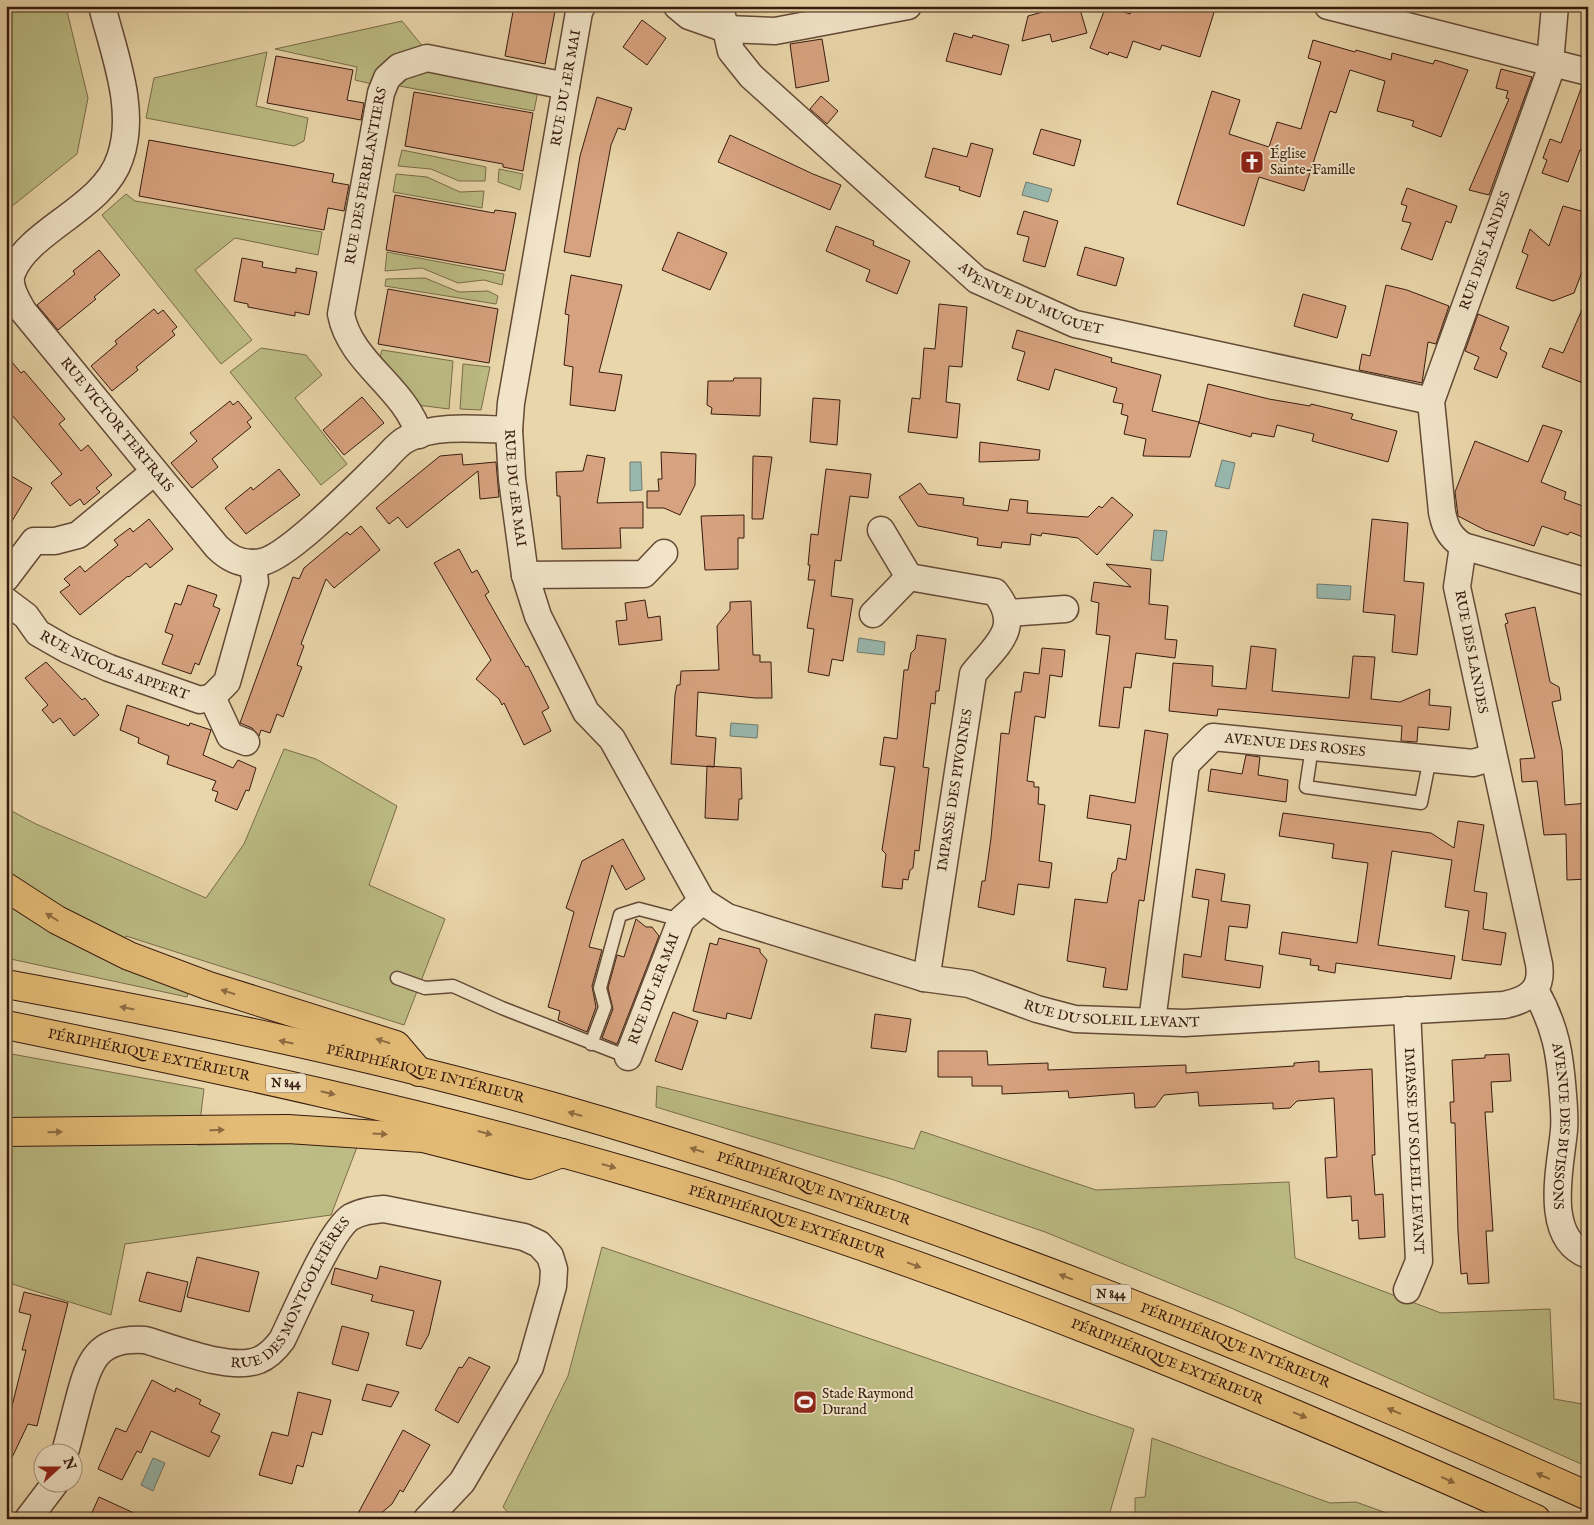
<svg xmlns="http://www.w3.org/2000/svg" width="1594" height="1525" viewBox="0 0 1594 1525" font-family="'IM FELL English',serif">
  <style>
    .green { fill: #bcbc84; stroke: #7a6c4a }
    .water { fill: #98b8ae; stroke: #71796e }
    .building { fill: #d7a27f; stroke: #371b0f }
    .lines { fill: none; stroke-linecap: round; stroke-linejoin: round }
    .service-casing { stroke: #644a36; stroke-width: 15 }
    .minor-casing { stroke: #644a36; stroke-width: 29 }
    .trunk-casing { stroke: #371b0f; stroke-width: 30 }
    .service { stroke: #f1e4c8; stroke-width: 12 }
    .minor { stroke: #f1e4c8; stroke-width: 26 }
    .trunk { stroke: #e4bb75; stroke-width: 28 }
    .oneway { fill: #8e6b42 }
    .labels { text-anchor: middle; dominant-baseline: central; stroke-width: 4; stroke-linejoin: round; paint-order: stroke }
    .shield { fill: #f1e4c8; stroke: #6f5746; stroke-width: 1 }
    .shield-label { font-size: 12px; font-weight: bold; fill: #371b0f }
    .street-label { font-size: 14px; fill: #371b0f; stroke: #f1e4c8 }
    .poi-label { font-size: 14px; fill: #371b0f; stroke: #f1e4c8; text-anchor: start }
  </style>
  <rect width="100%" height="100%" fill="#e9d6aa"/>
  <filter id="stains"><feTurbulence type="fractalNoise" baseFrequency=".004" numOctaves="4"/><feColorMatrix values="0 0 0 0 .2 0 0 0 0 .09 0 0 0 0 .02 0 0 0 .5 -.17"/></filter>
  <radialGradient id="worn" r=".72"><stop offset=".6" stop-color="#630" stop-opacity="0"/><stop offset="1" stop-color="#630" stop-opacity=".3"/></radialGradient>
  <!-- green -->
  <path class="green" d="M66,7L88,98L77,154L6,211V118L9,115L6,83V10Z
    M402,21L424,48L372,84L355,80L357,67L275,49Z
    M267,52L256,106L308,118L304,141L294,146L146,118L154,78Z
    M408,68L538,91L534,111L394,85Z
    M402,150L486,167L485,181H459L431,169L398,166Z
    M499,169L523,174L520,190L498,182Z
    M396,174L427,177L460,192L484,191L482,208L393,192Z
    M126,194L135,201L322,232L318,255L235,238L195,270L252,340L221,364L102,215Z
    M387,252L504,274L502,285L484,280L458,283L422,268L385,271Z
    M425,278L459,292L488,291L498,296L496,304L385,286L386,279Z
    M261,348L306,355L322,375L295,398L347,464L321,485L230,372Z
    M382,350L453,361L449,409L417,405L380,357Z
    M463,364L490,367L481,410L460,409Z
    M284,749L316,759L397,806L369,885L445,919L404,1025L126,936L112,963L189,990L187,997L6,958V808L36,824L206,898L244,844Z
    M6,1053L204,1089L197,1145L359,1142L331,1215L125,1244L111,1315L6,1282Z
    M657,1086L914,1149L921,1131L1096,1190L1289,1182L1295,1258L1441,1313L1550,1309L1554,1399L1588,1405V1467L1231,1308L1045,1232L894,1180L656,1107Z
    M602,1247L1134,1429L1108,1519H514L503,1507L568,1376Z
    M1152,1438L1330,1503L1356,1502L1403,1519H1135V1498L1145,1497Z"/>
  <!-- water -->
  <path class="water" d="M1026,182L1052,189L1048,202L1022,195Z
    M1222,460L1235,463L1229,489L1215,486Z
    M630,462H641L642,490L630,491Z
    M1154,530L1167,531L1163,561L1151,560Z
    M1317,584L1351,586L1350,600L1317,598Z
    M859,638L885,642L884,655L857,652Z
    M731,723L758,725L757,738L730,736Z
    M153,1458L165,1463L153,1491L141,1485Z"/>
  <!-- building -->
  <path class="building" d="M514,6H556L545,64L505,56Z
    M1045,6H1079L1087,33L1052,42L1050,34L1022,41L1028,16L1046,11Z
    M1106,6L1130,14L1133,6H1216L1200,57L1162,45L1160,50L1133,41L1127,58L1109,52L1108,55L1090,48Z
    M642,20L666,38L647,65L623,47Z
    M954,33L972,38L973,35L1009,45L1001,75L946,61Z
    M822,39L829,81L796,88L790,44Z
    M1313,40L1355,52L1356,50L1391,60L1392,53L1433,64L1435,60L1468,70L1441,137L1412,126L1414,121L1377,111L1385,81L1350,70L1336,113L1330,111L1304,191L1259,177L1244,226L1177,204L1212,91L1240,100L1229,134L1269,147L1277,122L1301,129L1321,62L1308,58Z
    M276,56L353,70L347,100L364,103L361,120L267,103Z
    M1501,69L1532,77L1489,195L1469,190L1509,99L1506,98L1508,91L1496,88Z
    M1582,86L1588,87V153L1580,150L1568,182L1542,173L1547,160L1543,158L1550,139L1561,143Z
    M414,92L533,113L523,171L503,167V164L405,146Z
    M821,96L838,111L827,124L810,109Z
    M597,97L632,108L625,130L618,128L611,145L590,257L564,252L580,156Z
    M1041,129L1081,140L1074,166L1033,154Z
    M730,135L813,174L841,185L830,210L718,162Z
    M149,140L334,174L332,182L349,185L344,211L328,208L324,230L139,196Z
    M971,143L993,149L980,197L959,190L960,187L925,177L933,148L967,157Z
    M1407,188L1457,206L1451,223L1446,221L1432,260L1401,249L1411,223L1402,221L1407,206L1401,204Z
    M395,195L494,213L495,210L516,213L505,271L386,250Z
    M1563,206L1588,213V256L1574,293L1553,301L1516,288L1528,255L1522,252L1530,229L1549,246Z
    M1024,211L1058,221L1045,267L1023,261L1029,237L1017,234Z
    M836,226L874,241L873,245L910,261L897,294L866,281L870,270L826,251Z
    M678,232L727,253L710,290L662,270Z
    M1085,247L1124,258L1116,286L1077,275Z
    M99,250L120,275L94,297L96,299L58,330L37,305L75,274L73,271Z
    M242,258L263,262L262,267L296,273V268L317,272L309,315L295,312V316L248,307V304L234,301Z
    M571,275L622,285L599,372L622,375L615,411L570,405L573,367L564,365L569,315L565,314Z
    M1386,285L1407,290L1449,306L1436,344L1428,342L1422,383L1359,370L1362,354L1370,356Z
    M388,289L498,309L489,363L378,344Z
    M1303,294L1346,306L1337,338L1294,326Z
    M1588,296V385L1542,367L1550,348L1563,353Z
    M939,304L967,307L962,367L949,366L946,402L960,404L957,438L908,432L912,398L920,399L924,348L935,349Z
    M154,309L158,314L163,310L177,327L172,331L175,335L136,367L138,370L112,391L91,366L117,344L115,341Z
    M1478,314L1509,327L1500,349L1507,353L1497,378L1474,369L1479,357L1465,351Z
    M1017,330L1112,358L1111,362L1161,375L1152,411L1199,422L1190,457L1143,456L1146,439L1124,434L1128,416L1121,414L1123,404L1113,402L1117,388L1055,369L1049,390L1017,380L1025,352L1012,348Z
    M6,355L21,373L24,371L65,419L59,424L81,451L88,445L112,475L96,488L100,492L84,505L80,499L70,506L51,483L62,474L6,408Z
    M734,378H761L760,416L711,414L712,408L707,405L708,381H733Z
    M1208,384L1269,399L1310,406L1311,404L1353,414L1351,419L1397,431L1388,462L1312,441L1314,434L1277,425L1274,437L1252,433L1251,437L1199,423Z
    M362,397L384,423L344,455L323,430Z
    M813,398L840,400L837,445L810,442Z
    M230,401L233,405L238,401L252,418L247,422L251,427L212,459L218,467L192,488L171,463L197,441L190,433Z
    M1543,425L1562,431L1541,482L1566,492L1564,499L1588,508V539L1570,532L1568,535L1542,526L1534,546L1485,530L1458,516L1455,492L1475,441L1528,462Z
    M980,442L1040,450L1039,460L979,462Z
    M661,452L696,454L695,485L680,515L664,508H647V491H659L658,479H662Z
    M462,454L463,465L496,462L499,497L480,499L478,471L407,528L398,517L389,524L376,508L440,456Z
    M587,455L605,458L597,503L643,502V528H620L621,548L562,549L560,496H557L556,472L583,471Z
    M753,456L772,457L763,519H752Z
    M279,469L300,495L246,534L225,508L251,487L253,490Z
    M826,469L871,474L868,498L850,496L841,561L835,560L831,596L853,599L843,661L832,659L829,676L808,672L814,629L807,628L815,580H808L810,565H808L811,534L818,535Z
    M6,473L32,488L6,531Z
    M920,483L928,494L964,498L963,505L1008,511L1010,499L1028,501L1027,513L1088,517L1099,506L1102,508L1112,497L1133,515L1097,555L1078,538L1042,533L1041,536L1031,534L1030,545L1002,542L1001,548L977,545L978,538L918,526L899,497Z
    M744,515V538H738V569L705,570L701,516Z
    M149,519L173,549L150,568L146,563L129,577L128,576L80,615L60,592L70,585L64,579L80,566L85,572L118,545L114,540L130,528L133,532Z
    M1372,519L1408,523L1404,581L1424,583L1417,655L1392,652L1395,615L1363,612Z
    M361,526L380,550L334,588L326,579L301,644L304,646L297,665L302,667L283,717L277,714L270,733L261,730L259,736L252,728L240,723L293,577L299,579L304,568L347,532L350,535Z
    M459,549L472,573L477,570L489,592L485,595L526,667L528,666L549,708L542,712L551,731L524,745L504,703L502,705L499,699L476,679L491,660L434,563Z
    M1106,564L1151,569L1149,604L1168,606L1165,639L1177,640L1175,658L1136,653L1131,688L1124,687L1119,728L1099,726L1110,636L1096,634L1099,603L1091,601L1094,582L1131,587Z
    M188,585L217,595L213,606L220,609L199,665L195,663L191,674L162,664L173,635L165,632L175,603L181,605Z
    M645,600L648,618L660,616L662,640L619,645L616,621L627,620L625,603Z
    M751,601L753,655H760V662H771L772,698H755L698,692L696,736L716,738L714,767L671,764L675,695L677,685H680L681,671L719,670L717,626L730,610V602Z
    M1535,607L1550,682L1559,687L1561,700L1552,702L1562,750L1565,805L1588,803V879L1567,880L1566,834L1544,835L1537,781L1522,782L1520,759L1535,758L1505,624L1508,623L1505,614Z
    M917,635L946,639L939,691H936L935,704L931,703L923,767L929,768L919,851L915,850L913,868L910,870L908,880L903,879L902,889L882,887L886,854L882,850L895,767L880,765L884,737L897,739L904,670H908L911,653L915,649Z
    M1251,646L1276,649L1272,691L1349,698L1353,656L1375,657L1371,699L1400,702L1430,689L1429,705L1451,707L1449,730L1418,727L1417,742L1401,741L1402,726L1218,709L1217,716L1169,711L1173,663L1213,666L1212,686L1246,689Z
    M1042,648L1065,650L1062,677L1050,675L1045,718L1035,716L1027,781L1034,782V787H1039L1038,804L1045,805L1039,861L1052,863L1049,888L1018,884L1014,915L978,907L982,881H985L991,838L1001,733L1009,734L1015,692H1021L1024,672L1039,674Z
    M46,662L82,700L85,698L99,715L74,736L60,718L53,723L42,710L48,705L25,678Z
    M127,705L189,726L190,723L211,730L203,755L233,768L238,760L256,768L249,791L246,790L237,810L215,801L218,792L212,790L216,781L167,764L169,756L138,743L139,738L120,730Z
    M1145,730L1168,734L1144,901L1139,900L1127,990L1103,987L1106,968L1067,961L1075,899L1107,903L1112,873L1116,870L1118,858L1126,860L1131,825L1087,818L1090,795L1135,803Z
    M1246,755L1260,757L1258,775L1288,780L1286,802L1208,791L1211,769L1242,774Z
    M707,766L741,768L742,799H739L738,820L705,818Z
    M1283,813L1431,833L1454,848L1458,821L1484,825L1474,891L1487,893L1483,929L1506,933L1501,965L1462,960L1469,911L1445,907L1452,860L1392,851L1378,945L1455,956L1451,979L1336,963L1335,973L1318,970L1319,966L1310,965L1311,959L1279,954L1282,932L1357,943L1368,863L1332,858L1334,844L1279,836Z
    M623,839L645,879L626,890L612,865L589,947L602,950L592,986L596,1007L587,1032L558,1020L560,1011L548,1007L574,912L566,908L582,861Z
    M1196,869L1225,874L1221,901L1250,905L1247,928L1229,926L1225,960L1263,966L1260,988L1182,977L1184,954L1201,957L1209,900L1192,897Z
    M636,919L646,927H652L659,936L617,1044L602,1038L613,1009L608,988L617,955L624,957Z
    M719,938L760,949V952L767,960L751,1019L727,1013L726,1019L693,1011L710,943L717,945Z
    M673,1012L698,1021L682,1070L655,1061Z
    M875,1014L911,1019L906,1052L871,1048Z
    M938,1051H987L988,1065L1048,1063V1070L1186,1065V1073L1294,1066V1063L1319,1061V1072L1372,1069L1375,1155H1372L1375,1195L1383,1194L1385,1237L1359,1239L1358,1220L1352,1221L1351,1196L1327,1198L1325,1158L1337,1157L1334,1098L1297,1101L1290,1108L1273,1109V1103L1199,1106L1198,1092L1164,1095L1155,1107L1135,1108L1134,1093L1069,1098L1068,1091L1002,1094V1086H972V1077H938Z
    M1509,1054L1511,1081L1491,1082L1493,1112H1485L1493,1231H1486L1489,1283L1468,1284L1467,1273L1461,1274L1458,1232L1455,1123H1451L1450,1102H1454L1452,1060L1485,1058V1055Z
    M197,1257L259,1272L249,1312L187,1297Z
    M380,1266L441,1281L429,1334L421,1349L406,1345L414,1311L371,1301L373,1295L331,1284L335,1268L377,1279Z
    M147,1272L188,1282L181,1312L139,1301Z
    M24,1292L68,1303L37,1426L28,1424L6,1470V1430L26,1350H22L31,1315L19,1312Z
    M342,1326L369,1333L358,1371L332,1364Z
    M469,1357L490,1367L458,1423L435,1410L459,1367L462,1368Z
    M152,1380L175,1392L176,1388L201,1400L199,1404L220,1414L211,1432L220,1436L209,1457L151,1431L141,1453L137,1451L122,1480L98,1469L116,1428L126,1432Z
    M367,1384L399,1392L391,1407L362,1400Z
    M298,1392L331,1400L322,1435L312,1432L303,1467L297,1465L292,1484L259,1475L272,1432L288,1436Z
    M403,1430L430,1445L403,1492L400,1490L392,1504L374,1519H355Z
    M99,1497L147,1519H89Z"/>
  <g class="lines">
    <!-- service casing -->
    <g class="service-casing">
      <path id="service" d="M1312,747L1306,787L1421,803L1430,758
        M397,978L425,988L453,986L502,1008L628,1057
        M591,1044L605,1007L600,988L620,915L639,909L681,920"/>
    </g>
    <!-- minor casing -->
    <g class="minor-casing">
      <g id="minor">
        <path id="s1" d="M102,6C114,54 137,110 120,158C104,208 28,230 12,273C7,286 17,300 23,311L217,547C229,559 244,566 262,562C290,556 359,484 382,462C389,455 398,443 407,439C435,424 478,429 509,430"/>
        <path id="s2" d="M582,6L579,12L511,403L509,430L512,479L525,575L538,616L586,712L612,739L702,901L681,920L628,1057"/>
        <path d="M677,6L689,16L726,29L719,6"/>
        <path id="s3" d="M908,6L775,31L726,29L731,51L751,76L977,280L1075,324L1431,401"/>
        <path d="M1328,6L1588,72"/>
        <path id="s4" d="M419,435C406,388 350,363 341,314L381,93L387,78L399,67L427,58L566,86"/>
        <path d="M881,530L909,577"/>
        <path d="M1463,546L1588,582"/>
        <path d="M525,575L644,574L664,553"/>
        <path d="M6,578L34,541H55L78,535L154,472"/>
        <path id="s5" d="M6,601L26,616L38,633L66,649L109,668L200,700L212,697L227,682L255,582L253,563"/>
        <path d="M1008,613L1065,609"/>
        <path d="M873,614L909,577L995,592C1024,628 995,646 973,674L928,967L924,978"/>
        <path d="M212,697L230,736L246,742"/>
        <path id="s6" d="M702,901L727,917L924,978L969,984L1037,1009L1075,1019L1184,1023L1504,1005C1529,1000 1543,990 1539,964L1457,587L1463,546C1450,537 1445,528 1442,512L1431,401L1549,74L1555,6"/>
        <path id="s7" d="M1535,990C1556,1027 1560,1054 1563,1095C1564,1107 1565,1119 1564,1130C1561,1165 1542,1238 1588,1255"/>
        <path id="s8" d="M1407,1010L1419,1261L1407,1290"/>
        <path id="s9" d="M1152,1021L1186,764L1213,737L1473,763L1493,757"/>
        <path id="s10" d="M65,1452C70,1435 74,1417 79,1399C89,1360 98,1337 145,1340C174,1348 231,1372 259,1360C269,1356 276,1348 282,1340C295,1314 330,1230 351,1217C362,1211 373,1210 384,1209L524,1237L539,1244L550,1256L554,1269L553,1286L530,1367L462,1482L427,1519"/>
        <path d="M28,1519L56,1482"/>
      </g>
    </g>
    <!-- trunk casing -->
    <g class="trunk-casing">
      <g id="trunk">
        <path d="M6,887L57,920L129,956L209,986L396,1045L419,1072"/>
        <path id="s11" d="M6,984C190,1018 374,1056 554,1107C909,1209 1251,1345 1588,1496"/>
        <path id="s12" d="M6,1025C215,1068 424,1112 629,1172C940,1262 1240,1387 1536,1519"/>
        <path d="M6,1132L288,1129L423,1138L529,1165L562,1153"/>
      </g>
    </g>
    <!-- service -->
    <use href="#service" class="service"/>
    <!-- minor -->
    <use href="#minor" class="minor"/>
    <!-- trunk -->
    <use href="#trunk" class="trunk"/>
  </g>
  <!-- one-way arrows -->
  <defs><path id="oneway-solid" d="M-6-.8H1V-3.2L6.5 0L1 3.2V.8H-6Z" transform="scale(1.25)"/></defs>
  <g class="oneway">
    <use href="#oneway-solid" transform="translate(52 917) rotate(-148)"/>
    <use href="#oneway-solid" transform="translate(228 992) rotate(-163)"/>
    <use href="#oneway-solid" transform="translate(127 1008) rotate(-169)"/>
    <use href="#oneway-solid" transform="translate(383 1041) rotate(-163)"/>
    <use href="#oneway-solid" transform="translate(286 1042) rotate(-168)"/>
    <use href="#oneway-solid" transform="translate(328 1093) rotate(13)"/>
    <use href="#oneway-solid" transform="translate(575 1114) rotate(-164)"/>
    <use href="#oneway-solid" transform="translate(217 1130) rotate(-1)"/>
    <use href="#oneway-solid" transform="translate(55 1132) rotate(-1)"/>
    <use href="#oneway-solid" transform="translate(485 1133) rotate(15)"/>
    <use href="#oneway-solid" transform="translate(380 1134) rotate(4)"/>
    <use href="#oneway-solid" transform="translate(697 1150) rotate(-163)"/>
    <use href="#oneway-solid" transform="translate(609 1166) rotate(16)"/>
    <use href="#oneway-solid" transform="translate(914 1265) rotate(20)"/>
    <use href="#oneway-solid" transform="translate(1066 1277) rotate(-159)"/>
    <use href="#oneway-solid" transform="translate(1394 1411) rotate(-157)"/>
    <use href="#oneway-solid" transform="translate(1300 1415) rotate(23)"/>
    <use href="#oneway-solid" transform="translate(1543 1476) rotate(-156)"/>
    <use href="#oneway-solid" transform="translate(1448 1480) rotate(24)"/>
  </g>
  <!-- icons -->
  <defs>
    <g id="church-square" transform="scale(1.25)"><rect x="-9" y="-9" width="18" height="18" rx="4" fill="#8f2418" stroke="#f1e4c8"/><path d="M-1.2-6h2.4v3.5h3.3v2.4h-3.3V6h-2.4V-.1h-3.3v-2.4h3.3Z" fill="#fff"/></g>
    <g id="stadium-square" transform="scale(1.25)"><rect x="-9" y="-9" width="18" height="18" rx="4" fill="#8f2418" stroke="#f1e4c8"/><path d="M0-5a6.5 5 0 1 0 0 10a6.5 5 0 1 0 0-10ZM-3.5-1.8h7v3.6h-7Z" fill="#fff"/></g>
  </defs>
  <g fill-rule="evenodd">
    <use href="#church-square" x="1252" y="162"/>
    <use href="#stadium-square" x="805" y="1402"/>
  </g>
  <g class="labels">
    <!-- shield labels -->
    <g class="shield">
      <rect x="266" y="1073.5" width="40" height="19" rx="4"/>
      <rect x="1091" y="1284.5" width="40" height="19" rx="4"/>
    </g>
    <g class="shield-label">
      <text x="286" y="1083">N 844</text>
      <text x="1111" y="1294">N 844</text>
    </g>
    <!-- street labels -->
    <g class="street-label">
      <text transform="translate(566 88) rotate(-80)">RUE DU 1ER MAI</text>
      <text stroke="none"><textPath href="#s4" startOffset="286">RUE DES FERBLANTIERS</textPath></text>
      <text stroke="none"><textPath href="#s6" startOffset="1624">RUE DES LANDES</textPath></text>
      <text stroke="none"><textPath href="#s3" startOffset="600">AVENUE DU MUGUET</textPath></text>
      <text stroke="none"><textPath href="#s1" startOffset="504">RUE VICTOR TERTRAIS</textPath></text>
      <text stroke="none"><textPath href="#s2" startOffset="489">RUE DU 1ER MAI</textPath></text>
      <text transform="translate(1471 652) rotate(79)">RUE DES LANDES</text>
      <text stroke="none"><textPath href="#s5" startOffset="129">RUE NICOLAS APPERT</textPath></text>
      <text stroke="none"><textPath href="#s9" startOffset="380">AVENUE DES ROSES</textPath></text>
      <text transform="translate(955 790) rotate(-81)">IMPASSE DES PIVOINES</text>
      <text transform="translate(654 989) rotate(-69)">RUE DU 1ER MAI</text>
      <text stroke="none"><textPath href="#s6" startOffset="429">RUE DU SOLEIL LEVANT</textPath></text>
      <text stroke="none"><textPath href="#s12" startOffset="146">PÉRIPHÉRIQUE EXTÉRIEUR</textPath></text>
      <text stroke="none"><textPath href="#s11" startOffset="429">PÉRIPHÉRIQUE INTÉRIEUR</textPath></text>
      <text stroke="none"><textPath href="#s7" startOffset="141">AVENUE DES BUISSONS</textPath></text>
      <text stroke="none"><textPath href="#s8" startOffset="141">IMPASSE DU SOLEIL LEVANT</textPath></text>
      <text stroke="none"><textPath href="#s11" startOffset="834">PÉRIPHÉRIQUE INTÉRIEUR</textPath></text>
      <text stroke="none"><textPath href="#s12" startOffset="806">PÉRIPHÉRIQUE EXTÉRIEUR</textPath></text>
      <text stroke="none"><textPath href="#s10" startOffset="342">RUE DES MONTGOLFIÈRES</textPath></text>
      <text stroke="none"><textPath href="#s11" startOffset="1284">PÉRIPHÉRIQUE INTÉRIEUR</textPath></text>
      <text stroke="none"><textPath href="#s12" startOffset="1211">PÉRIPHÉRIQUE EXTÉRIEUR</textPath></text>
    </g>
    <!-- poi labels -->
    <g class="poi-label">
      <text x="1270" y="154">Église<tspan x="1270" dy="16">Sainte-Famille</tspan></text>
      <text x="822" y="1394">Stade Raymond<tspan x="822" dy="16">Durand</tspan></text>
    </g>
  </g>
  <!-- margin -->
  <rect width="1594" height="1525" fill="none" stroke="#e9d6aa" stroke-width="25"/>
  <rect x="8" y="8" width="1579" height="1510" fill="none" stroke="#371b0f" stroke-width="2.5"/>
  <rect x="12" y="12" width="1569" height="1500" fill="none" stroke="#371b0f"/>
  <!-- north arrow -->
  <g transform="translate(58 1468) rotate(69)"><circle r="24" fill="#f1e4c8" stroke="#a7947e"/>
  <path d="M0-4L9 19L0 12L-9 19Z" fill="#8f2418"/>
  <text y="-8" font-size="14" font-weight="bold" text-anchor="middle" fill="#371b0f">N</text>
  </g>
  <rect width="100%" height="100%" filter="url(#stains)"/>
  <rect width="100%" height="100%" fill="url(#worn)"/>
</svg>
